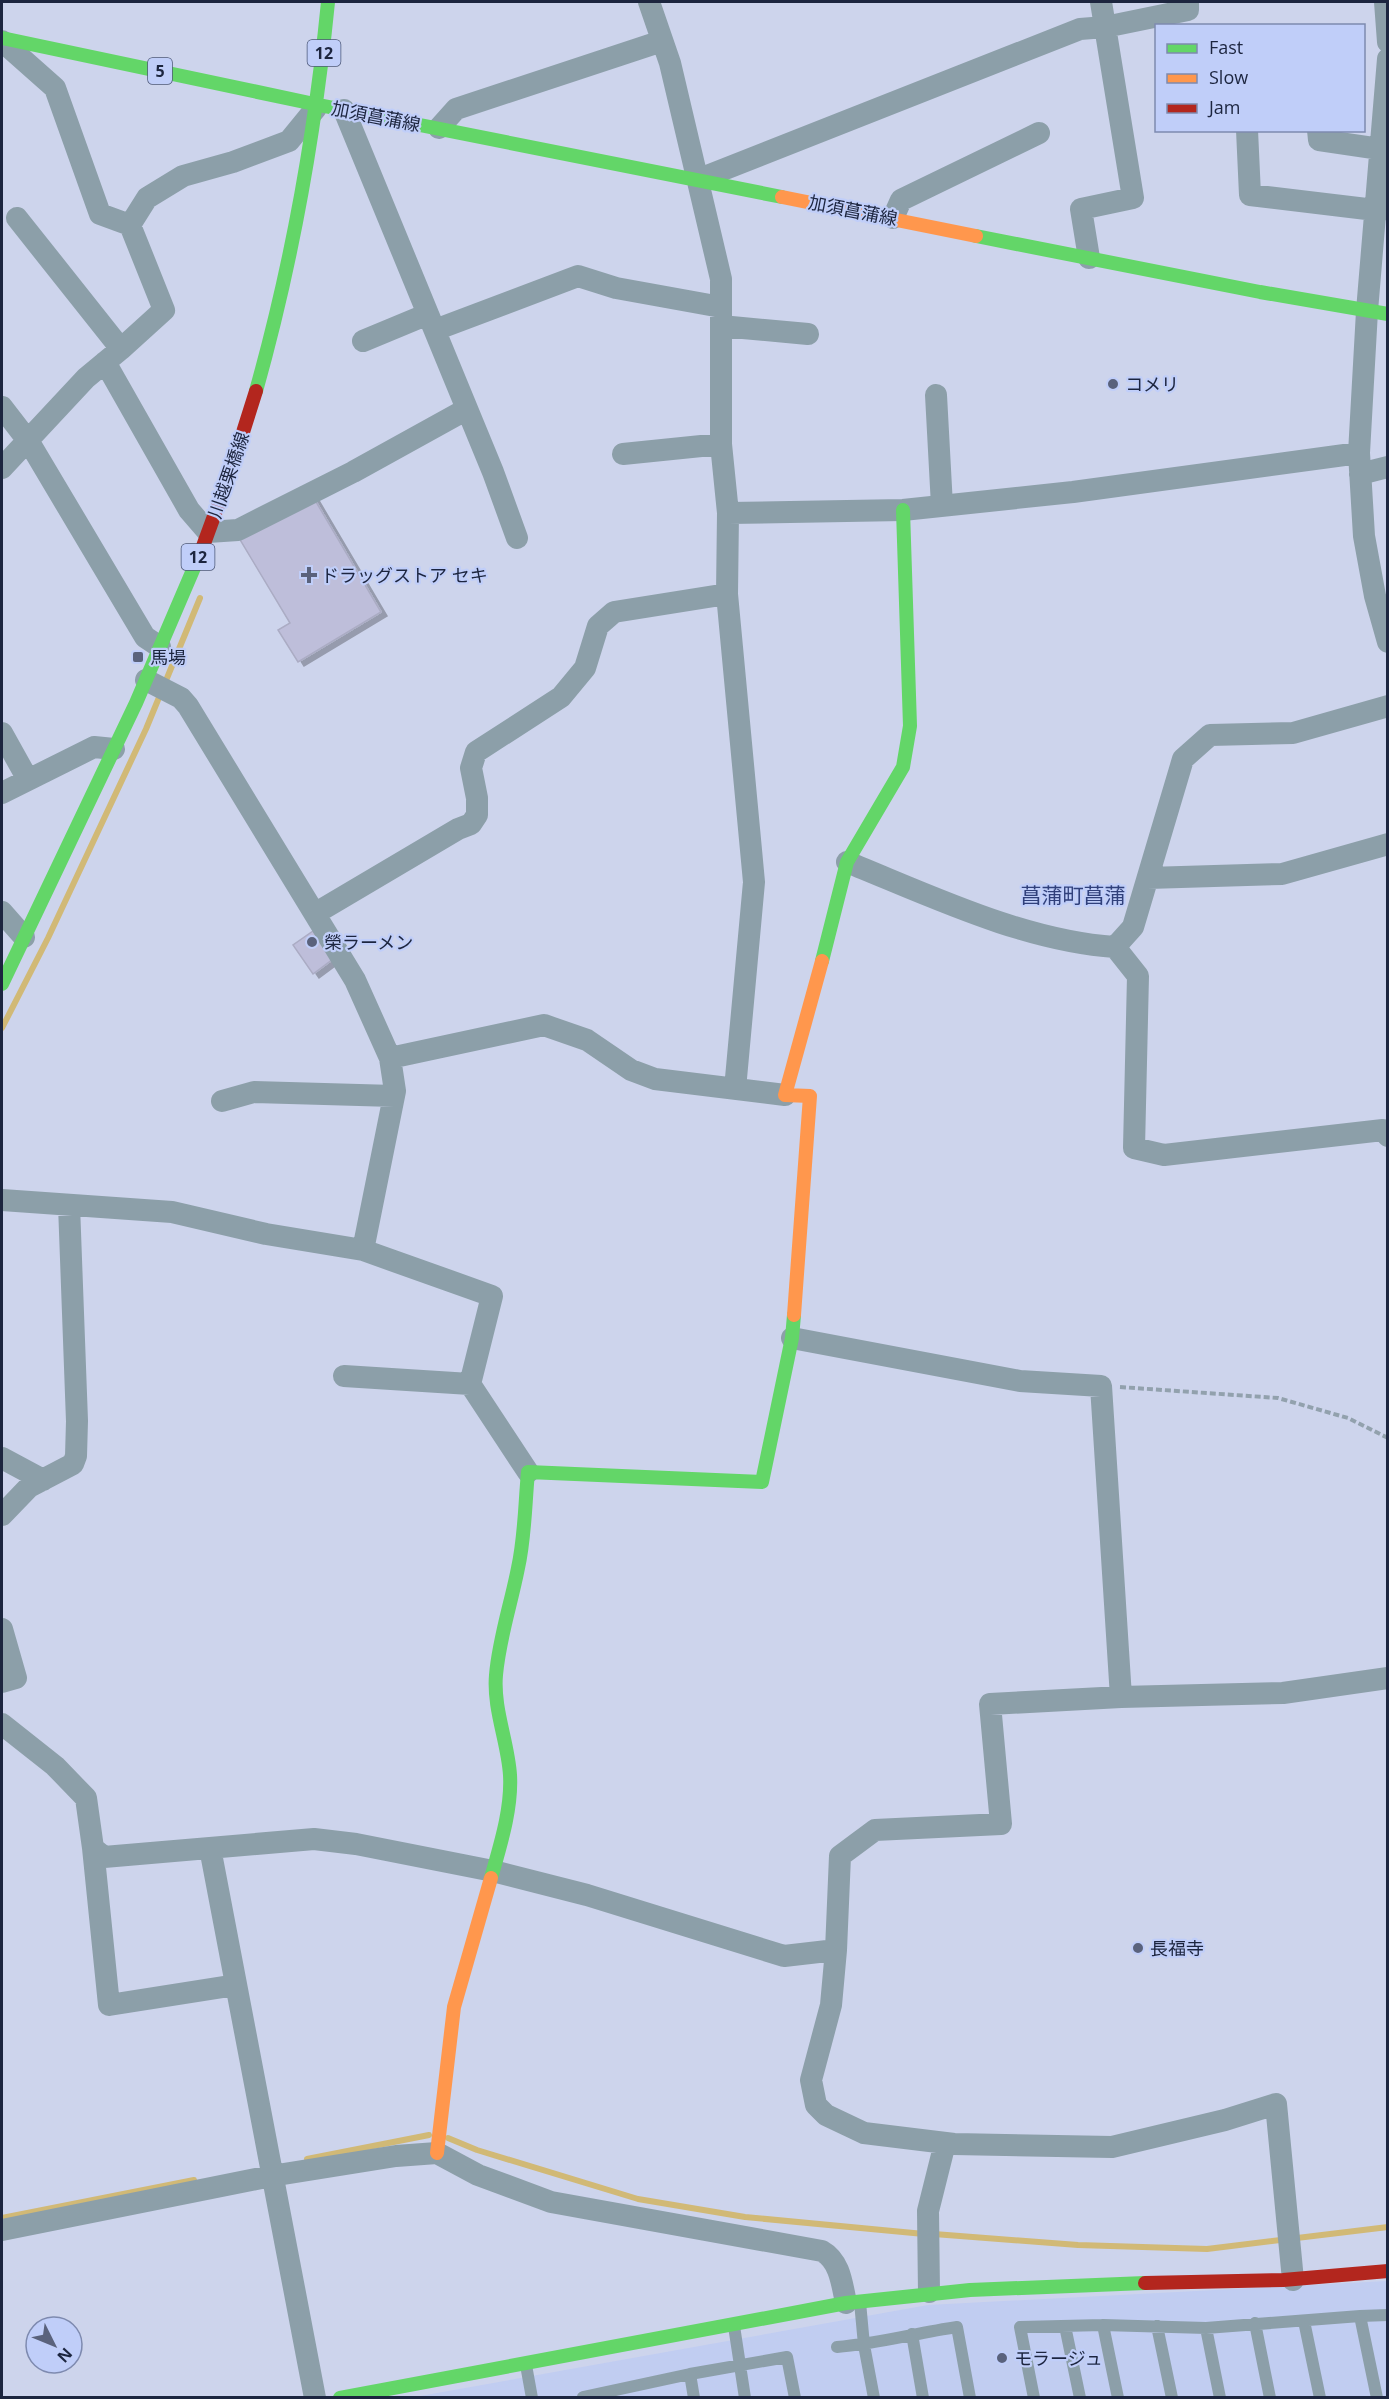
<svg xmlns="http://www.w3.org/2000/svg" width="1389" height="2399" viewBox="0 0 1389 2399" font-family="'Open Sans','Noto Sans JP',sans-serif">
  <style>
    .built { fill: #c1cdf1 }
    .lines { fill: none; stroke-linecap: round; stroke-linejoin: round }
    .stream { stroke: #d1b976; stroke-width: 6 }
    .building { fill: #bebeda; stroke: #abacc4; stroke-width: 1.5; filter: url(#shadow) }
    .path { stroke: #92a1ad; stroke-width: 4; stroke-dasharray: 6 3; stroke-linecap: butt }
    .lane { stroke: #8c9fa9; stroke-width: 12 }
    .street { stroke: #8c9fa9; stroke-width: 22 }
    .fast { stroke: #63d668; stroke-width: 14 }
    .slow { stroke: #ff974d; stroke-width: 14 }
    .jam { stroke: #b3261e; stroke-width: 14 }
    .poi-dot { fill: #5a627c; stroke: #c0cef9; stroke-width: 2 }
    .labels { text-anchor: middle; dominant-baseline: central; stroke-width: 4.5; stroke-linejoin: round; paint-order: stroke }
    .shield { fill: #c0cef9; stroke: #4d5877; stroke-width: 1.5 }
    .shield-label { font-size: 16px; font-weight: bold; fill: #1c253f }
    .street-label { font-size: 18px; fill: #1c253f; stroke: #c0cef9 }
    .poi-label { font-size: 18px; fill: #1c253f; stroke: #c0cef9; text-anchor: start }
    .quarter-label { font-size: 21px; fill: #30407b; stroke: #c0cef9 }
  </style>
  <defs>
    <filter id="shadow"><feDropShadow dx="6" dy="4" stdDeviation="0" flood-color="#0004"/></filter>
  </defs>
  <rect width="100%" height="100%" fill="#cdd4ec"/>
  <!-- built -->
  <path class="built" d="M1387,2281V2397L409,2398L928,2305Z"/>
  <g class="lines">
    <!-- stream -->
    <path class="stream" d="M2,1028L48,938L146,729L200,598
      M448,2138L477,2150L638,2199L745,2217L924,2234
      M307,2159L429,2135
      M2,2218L194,2180
      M934,2234L1078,2245L1207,2249L1388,2227"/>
  </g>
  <!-- building -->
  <path class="building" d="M312,495L381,612L298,662L278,630L290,623L239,538Z
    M313,931L333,959L313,974L293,945Z"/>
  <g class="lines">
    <!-- path -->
    <path class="path" d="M1120,1387L1278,1398L1348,1418L1388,1438"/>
    <!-- lane -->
    <path class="lane" d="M860,2302L864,2345L874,2398
      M1360,2316L1388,2315
      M1304,2321L1320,2398
      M1255,2323L1270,2398
      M1103,2325L1118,2398
      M734,2326L745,2398
      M1065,2326L1080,2398
      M1157,2326L1172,2398
      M1206,2328L1220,2398
      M912,2334L923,2398
      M837,2347C877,2344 916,2333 957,2327L970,2398
      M526,2365L532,2398
      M583,2397L690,2374
      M694,2398L690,2374L787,2357L795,2398
      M1034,2398L1020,2327L1103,2325L1206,2328L1360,2316L1377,2398"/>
    <!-- street -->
    <path class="street" d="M1385,2L1388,42
      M2,41L55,88L100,214L130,225
      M1388,59L1367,311L1359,453L1364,536L1375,596L1388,642
      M344,110L493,472L517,538
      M439,128L456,109L662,41
      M1247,130L1250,195L1375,210L1388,209
      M1318,130L1319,140L1380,149
      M697,180L1080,29L1105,27L1188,10V2
      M17,218L121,349
      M893,218L901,200L1039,133
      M1089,258L1081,209L1133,198L1101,2
      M721,326L808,334
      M435,330L578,276L616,288L721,307
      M363,341L428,314
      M105,362L189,510L208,532L238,530L353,472L467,409
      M936,395L942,506
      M2,407L29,442L145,637L160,647
      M623,454L721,444
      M2,468L86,378L121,349L164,310L130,225L147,198L183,176L233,162L289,141L316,108
      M1360,474L1388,467
      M728,513L903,510L1073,492L1359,453
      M727,594L754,882L735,1089
      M146,680L181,698L188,706L355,980L390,1058L395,1091L363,1250
      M2,733L27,778
      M2,793L94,747L114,749
      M847,862C931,896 1024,941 1115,947L1133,927L1183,759L1210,735L1293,733L1388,706
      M1148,878L1282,874L1388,844
      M2,912L24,937
      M316,913L458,829L471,824L477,815V798L471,768L476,752L561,697L585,668L598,626L614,612L727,594L728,513L721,444V279L670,63L649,2
      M1115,947L1138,976L1134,1148L1164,1155L1383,1130L1388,1136
      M390,1058L544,1025L587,1040L631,1070L655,1079L785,1095
      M222,1101L254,1092L394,1096
      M2,1200L172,1212L266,1234L363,1250L492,1296L470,1384L528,1472
      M792,1338L1020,1381L1101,1386L1121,1697
      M344,1376L470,1384
      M2,1458L43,1480
      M2,1515L29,1487L73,1464L76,1456L77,1421L69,1205
      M2,1629L16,1678L2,1682
      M2,1724L55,1766L86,1798L93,1848L104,1857L314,1839L356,1844L493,1871L587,1895L784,1956L836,1950L840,1856L875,1830L1001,1824L990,1704L1121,1697L1283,1693L1388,1678
      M93,1848L109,2005L236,1985
      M210,1848L315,2398
      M836,1950L831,2005L811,2080L816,2105L826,2115L864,2133L954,2144L1112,2147L1225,2120L1276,2104L1293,2280
      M2,2230L271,2176L396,2156L437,2153L478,2175L551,2202L822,2251C840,2261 842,2284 846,2303
      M929,2292L928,2211L945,2143"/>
    <!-- fast -->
    <path class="fast" d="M2,38L319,105
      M319,105L782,197
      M976,236L1260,292L1388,314
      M256,391C292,263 315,134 328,2
      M822,961L847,862L903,767L910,726L903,510
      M2,984L136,703L202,549
      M491,1878C500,1846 512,1809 510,1775C508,1742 493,1709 496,1675C499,1639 511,1604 518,1568C525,1537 525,1503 528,1472L762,1482L792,1338L794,1315
      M340,2398L846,2303L970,2290L1145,2283"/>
    <!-- slow -->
    <path class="slow" d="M782,197L976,236
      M794,1315L810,1096L785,1095L822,961
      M437,2153L454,2007L491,1878"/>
    <!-- jam -->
    <path class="jam" d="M202,549L232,467L256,391
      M1145,2283L1283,2280L1388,2271"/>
  </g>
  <!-- markers -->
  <g class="poi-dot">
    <circle cx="1113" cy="384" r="6"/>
    <path d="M306 566h6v6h6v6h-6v6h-6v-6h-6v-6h6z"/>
    <rect x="132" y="651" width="12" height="12" rx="3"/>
    <circle cx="312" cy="942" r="6"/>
    <circle cx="1138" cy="1948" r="6"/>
    <circle cx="1002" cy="2358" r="6"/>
  </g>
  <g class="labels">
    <!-- shield labels -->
    <g class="shield">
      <rect x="307.5" y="40" width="33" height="26" rx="4.5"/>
      <rect x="148" y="58" width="24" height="26" rx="4.5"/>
      <rect x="181.5" y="544" width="33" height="26" rx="4.5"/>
    </g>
    <g class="shield-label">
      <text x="324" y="53">12</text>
      <text x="160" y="71">5</text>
      <text x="198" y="557">12</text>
    </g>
    <!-- street labels -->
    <g class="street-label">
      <text transform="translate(376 116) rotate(11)">加須菖蒲線</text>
      <text transform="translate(853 210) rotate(11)">加須菖蒲線</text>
      <text transform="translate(228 475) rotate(-71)">川越栗橋線</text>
    </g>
    <!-- poi labels -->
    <g class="poi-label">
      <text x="1125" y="384">コメリ</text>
      <text x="321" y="575">ドラッグストア セキ</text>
      <text x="150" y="657">馬場</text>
      <text x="324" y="942">榮ラーメン</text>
      <text x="1150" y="1948">長福寺</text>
      <text x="1014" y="2358">モラージュ</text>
    </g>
    <!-- quarter labels -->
    <g class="quarter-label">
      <text x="1073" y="895">菖蒲町菖蒲</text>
    </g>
  </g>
  <!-- border -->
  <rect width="1389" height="2399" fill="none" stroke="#1c253f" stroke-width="6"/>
  <!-- legend -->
  <rect x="1155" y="24" width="210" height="108" fill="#c0cef9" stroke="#7e8aaf" stroke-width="1.5"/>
  <rect x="1167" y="44" width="30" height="9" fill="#63d668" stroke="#7e8aaf" stroke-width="1.5"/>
  <text x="1209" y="54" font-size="18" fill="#1c253f">Fast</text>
  <rect x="1167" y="74" width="30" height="9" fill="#ff974d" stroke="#7e8aaf" stroke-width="1.5"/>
  <text x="1209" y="84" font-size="18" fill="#1c253f">Slow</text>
  <rect x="1167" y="104" width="30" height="9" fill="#b3261e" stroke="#7e8aaf" stroke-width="1.5"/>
  <text x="1209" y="114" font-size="18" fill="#1c253f">Jam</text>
  <!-- north arrow -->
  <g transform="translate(54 2345) rotate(133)"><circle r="28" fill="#c0cef9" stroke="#7e8aaf" stroke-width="1.5"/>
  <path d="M0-4.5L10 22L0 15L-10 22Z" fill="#5a627c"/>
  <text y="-9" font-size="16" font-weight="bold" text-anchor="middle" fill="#1c253f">N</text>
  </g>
</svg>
